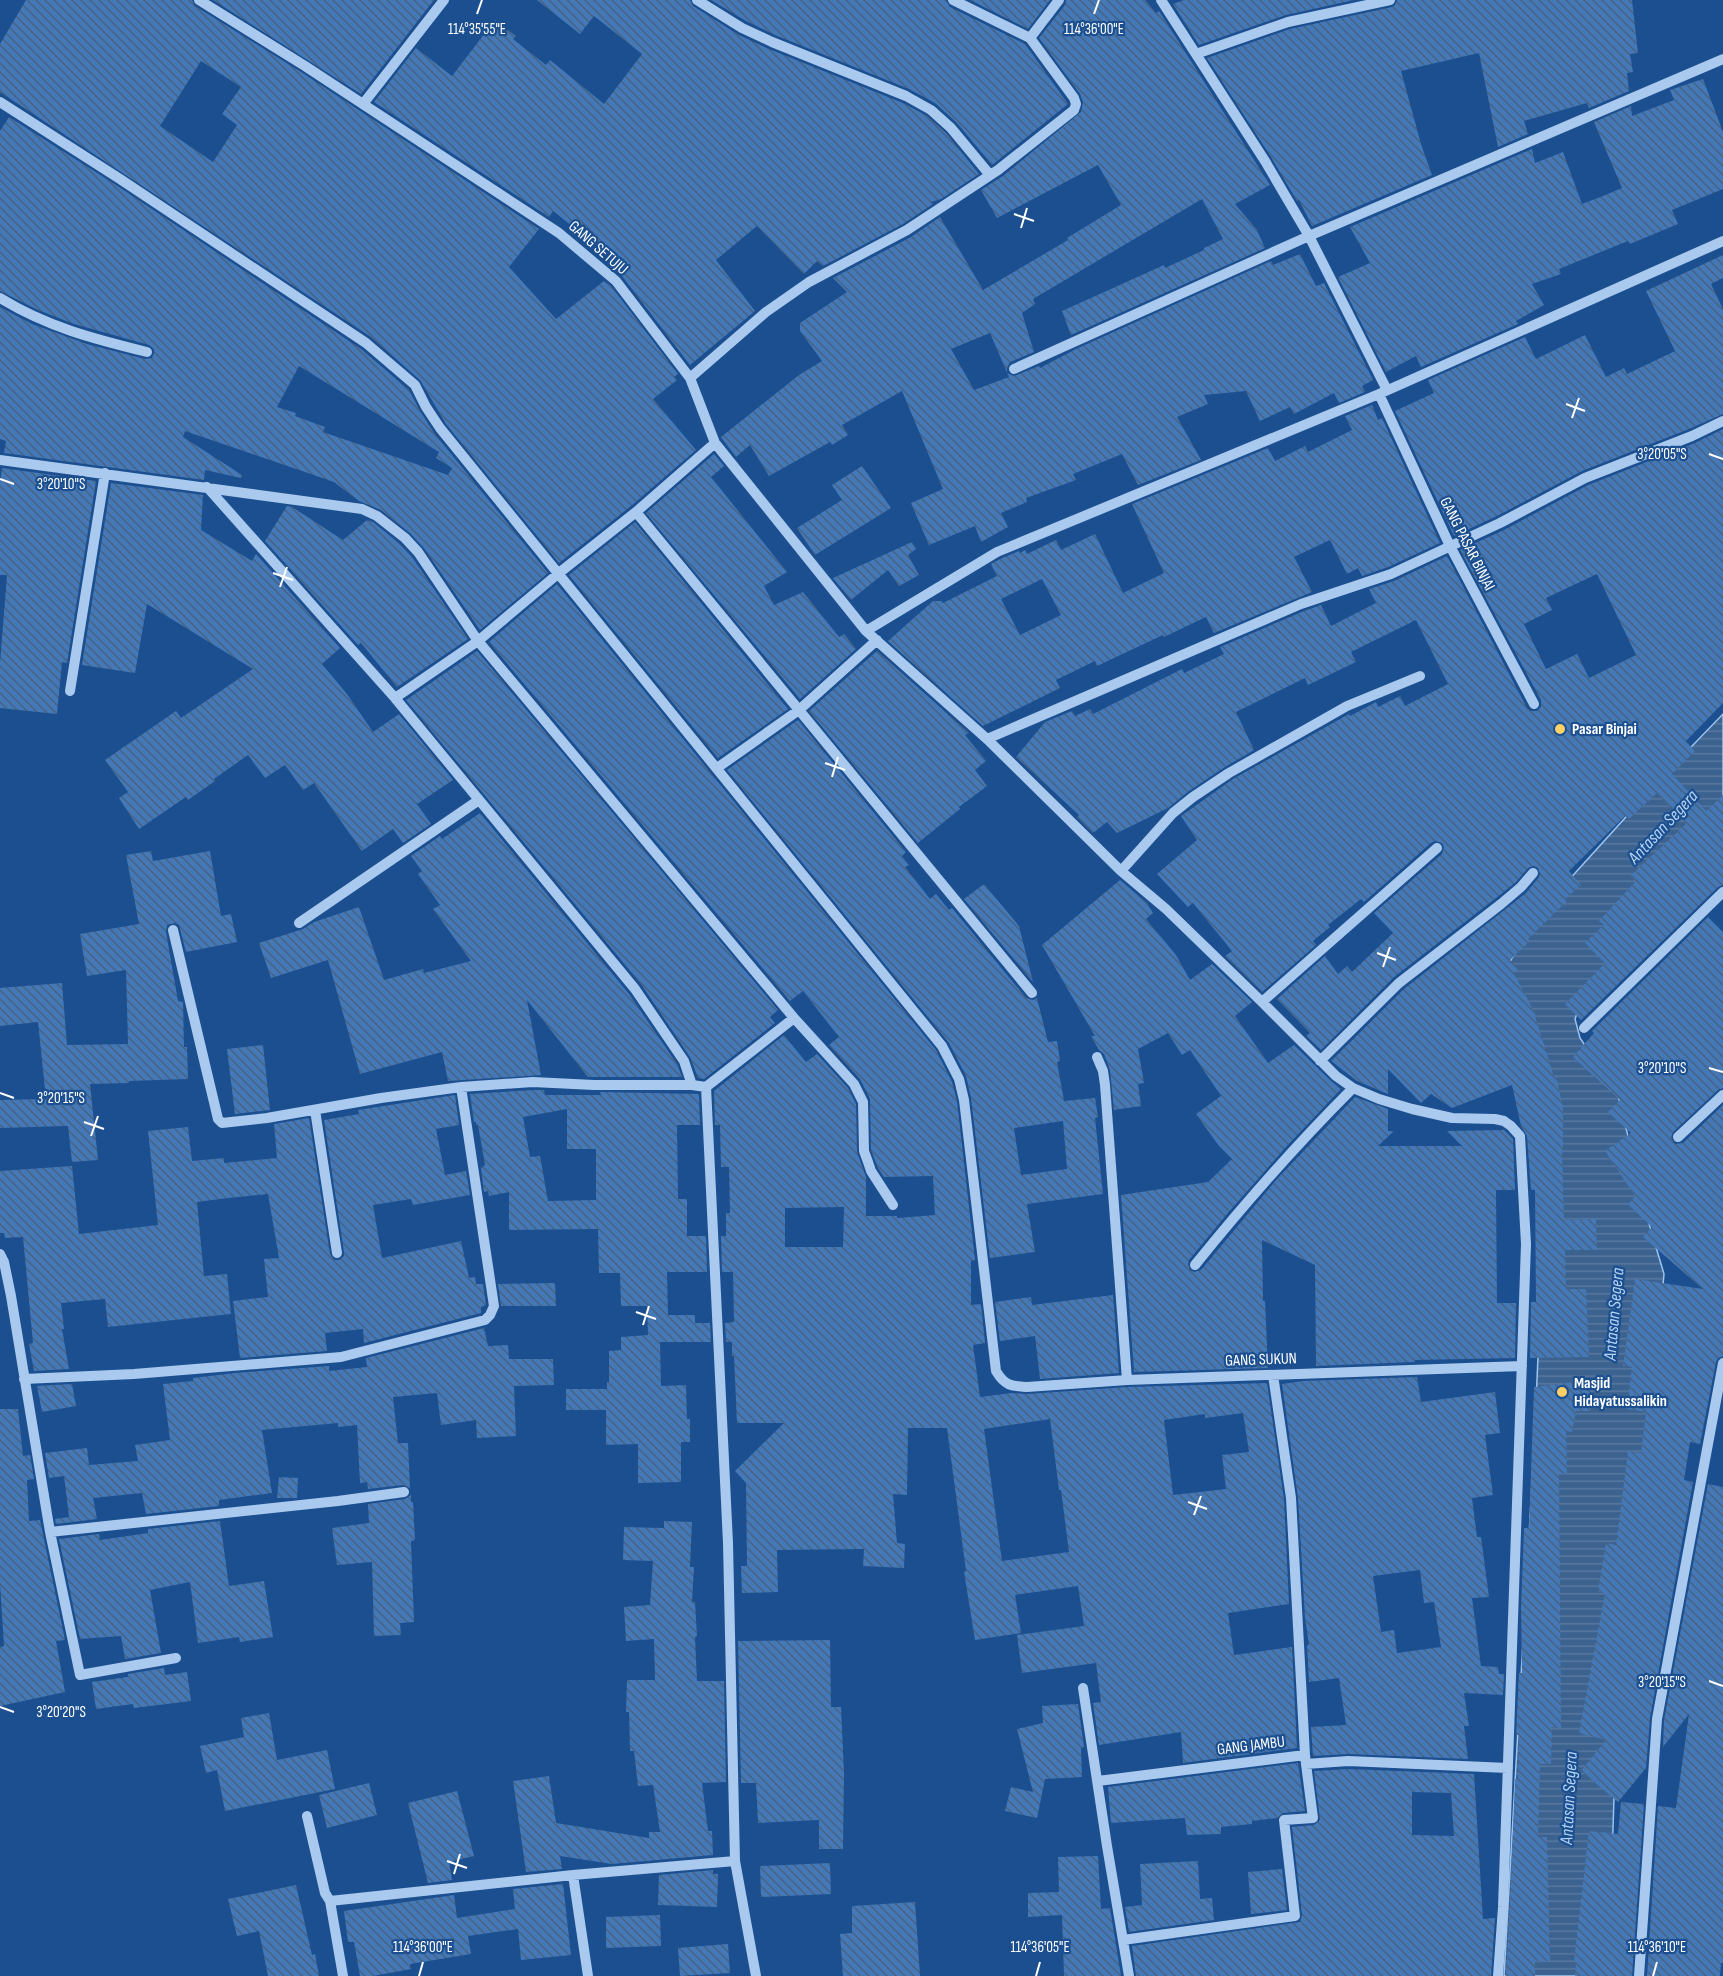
<svg xmlns="http://www.w3.org/2000/svg" width="1723" height="1976" viewBox="0 0 1723 1976" font-family="'Sofia Sans Condensed',sans-serif">
  <style>
    .water { fill: url(#water-rules); stroke: #9cc4f0; stroke-width: 1.5 }
    .building { fill: url(#building-back-hatch); fill-rule: evenodd }
    .lines { fill: none; stroke-linecap: round; stroke-linejoin: round }
    .minor { stroke: #a9c9ee; stroke-width: 10 }
    .ticks { fill: none; stroke: #fff; stroke-width: 2 }
    .poi-dot { fill: #ffd166; stroke: #1b4f8f; stroke-width: 2 }
    .labels { text-anchor: middle; dominant-baseline: central; stroke-width: 4.5; stroke-linejoin: round; paint-order: stroke }
    .street-label { font-size: 16px; fill: #fff; stroke: #1b4f8f }
    .poi-label { font-size: 16px; font-weight: bold; fill: #fff; stroke: #1b4f8f; text-anchor: start }
    .water-label { font-size: 18px; font-style: italic; fill: #b5d3f5; stroke: #1b4f8f }
    .ticks-label { font-size: 15px; text-anchor: middle; fill: #fff; stroke: #1b4f8f; stroke-width: 4.5; stroke-linejoin: round; paint-order: stroke }
  </style>
  <defs>
    <pattern id="water-rules" width="6" height="5" patternUnits="userSpaceOnUse" patternTransform="scale(1.5)"><rect width="6" height="5" fill="#3c6290"/><path d="M0 2.5h6" fill="none" stroke="#597aa1"/></pattern>
    <pattern id="building-back-hatch" width="6" height="6" patternUnits="userSpaceOnUse" patternTransform="scale(1.5)"><rect width="6" height="6" fill="#4478b7"/><path d="M-1 5l2 2M0 0l6 6M5-1l2 2" fill="none" stroke="#486282"/></pattern>
  </defs>
  <rect width="100%" height="100%" fill="#1b4f8f"/>
  <!-- water -->
  <path class="water" d="M1723,714V828L1581,1003L1575,1019L1580,1038L1618,1095L1650,1227L1664,1274L1614,1798L1608,1976H1504L1534,1448L1546,1175L1503,974L1522,941L1557,893L1664,775Z"/>
  <!-- building -->
  <path class="building" d="M26,0H192L195,6L301,72L539,229L509,267L556,319L604,281L611,286L678,374L674,377L677,380L653,399L696,450L631,506L559,563L446,424L420,380L371,337L0,92V44ZM201,61L241,87L222,114L237,125L213,162L160,126Z
    M213,0H434L361,94Z
    M537,0H690L693,6L739,35L769,49L903,103L927,116L946,133L979,174L941,199L931,202L933,204L903,224L823,266L817,261L804,274L757,226L716,260L755,311L690,365L622,276L616,271L623,266L553,211L549,217L374,102L416,48L452,76L495,20L516,36L513,39L546,65L550,60L604,104L642,54L594,16L580,34Z
    M711,0H946L950,7L1025,44L1068,104L992,165L957,123L935,103L909,89L775,35L746,21Z
    M970,0H1050L1028,29Z
    M1066,0H1145L1156,13L1159,11L1270,185L1235,204L1257,230L1265,248L1071,335L1062,311L1164,265L1165,268L1204,250V248L1223,239L1202,199L1033,299L1035,304L1022,313L1034,352L1010,362L1007,368V373L1014,376L1039,366L1040,368L1076,349L1271,261L1273,265L1300,254L1316,286L1324,283L1373,380L1362,386L1365,392L1339,403L1334,393L1294,414L1290,407L1260,421L1246,391L1204,395L1208,404L1177,417L1201,460L1138,485L1122,454L1073,474L1076,480L1026,498L1027,502L1001,513L1008,527L981,542L975,526L929,545L911,503L943,489L902,391L842,425L848,435L832,445L830,442L769,476L750,445L736,457L721,437L799,375L822,361L800,331V323L847,292L833,278L911,237L940,217L983,290L1068,240L1067,238L1121,205L1098,165L997,218L981,190L1003,176L1081,112L1083,102L1080,94L1039,38L1065,5ZM990,333L1009,377L974,390L951,349Z
    M1184,0H1354L1286,15L1199,45L1173,4Z
    M1397,0H1632L1638,53L1630,54L1633,72L1627,73L1629,91L1589,108L1587,103L1524,121L1528,134L1498,147L1479,53L1401,71L1421,144L1432,175L1312,226L1299,200L1297,201L1271,157L1207,58L1290,29L1392,7L1395,5Z
    M1703,79L1723,132V189L1672,210L1678,224L1630,244L1628,241L1559,269L1561,274L1532,284L1544,305L1516,321L1518,324L1421,367L1416,356L1386,372L1338,277L1370,263L1350,227L1532,149L1535,163L1563,152L1582,204L1603,196L1622,188L1594,122L1631,106L1632,116L1674,100L1670,90Z
    M9,117L116,185L361,349L409,390L420,411L434,433L548,573L480,630L424,548L410,533L381,510L359,501L334,482L185,431L183,437L242,475L241,478L205,470L204,480L4,453L6,441L0,439V307L32,324L87,344L145,359L152,358L154,353V349L149,345L74,324L38,310L0,291V131ZM299,366L439,452L436,458L452,468L448,475L323,432L325,427L295,416L296,413L277,407Z
    M1723,255V278L1711,284L1723,309V414L1689,429L1582,471L1497,516L1454,536L1395,411L1434,393L1428,380L1525,337L1536,359L1585,335L1606,377L1624,368L1627,374L1675,351L1646,291Z
    M1372,405L1378,420L1382,418L1440,543L1388,567L1362,576L1358,568L1347,574L1330,540L1294,557L1312,592L1214,633L1206,617L1164,637L1163,635L1097,666L1095,661L1056,680L1060,688L983,726L888,641L933,601H941L943,603L997,576L991,564L1000,559L1019,551L1020,553L1025,550L1027,554L1056,540L1061,550L1095,534L1123,593L1164,573L1132,504L1268,448L1275,461L1305,446L1308,452L1352,430L1345,416ZM1042,579L1061,615L1020,635L1001,599Z
    M1723,429V703L1686,741L1695,751L1672,774L1706,811L1723,795V885L1718,887L1581,1020L1565,1004L1605,963L1585,943L1604,925L1599,921L1636,881L1630,876L1686,824L1657,793L1629,819L1625,816L1569,871L1581,885L1565,899L1567,901L1528,939L1530,941L1510,960L1518,969L1514,973L1536,1016H1535L1554,1077L1556,1075L1563,1108V1150H1562L1564,1220L1596,1219L1597,1250H1565L1566,1289H1586L1589,1357L1530,1358L1531,1302H1536L1535,1190H1531L1527,1136L1521,1126L1512,1085L1452,1108L1431,1094L1421,1103L1388,1069V1094L1357,1081L1331,1061L1404,989L1526,893L1539,877L1540,874L1538,868L1534,866L1528,868L1516,882L1496,898L1394,977L1321,1050L1306,1036L1310,1033L1277,999L1325,956L1338,974L1347,966L1352,972L1393,933L1374,913L1442,854L1444,847L1442,843L1436,841L1432,842L1364,902L1361,899L1328,925L1330,927L1313,941L1316,945L1262,992L1225,956L1232,951L1193,903L1188,907L1157,874L1197,840L1181,816L1233,779L1349,714L1350,716L1376,702L1378,707L1400,696L1405,706L1448,684L1416,620L1351,652L1356,662L1308,685L1305,678L1236,712L1254,750L1225,767L1189,791L1168,808L1117,833L1107,822L1093,833L1077,817L1079,815L1016,757L1045,722L1072,711L1075,716L1090,709L1093,714L1182,669L1184,673L1224,654L1220,647L1304,611L1321,605L1331,626L1376,603L1369,589L1394,581L1447,556L1527,708L1531,711H1537L1541,707V700L1460,550L1504,530L1588,485L1695,443ZM1597,574L1636,655L1589,678L1577,654L1546,669L1524,624L1552,610L1546,598Z
    M714,454L724,466L711,477L787,572L764,586L774,605L803,592L839,637L844,634L856,649L800,699L646,513Z
    M862,466L891,508L815,555L797,528L842,500L832,485Z
    M2,468L96,481L67,663L62,662L57,714L0,708V663L7,575H0V483Z
    M111,483L203,495L201,530L252,561L256,554L340,648L322,664L347,694L373,732L399,714L453,780L417,804L431,824L403,843L393,829L362,851L314,783L303,790L285,765L265,778L248,755L214,779L215,781L188,800L186,797L139,829L119,798L128,792L105,760L176,711L181,718L253,669L147,604L135,673L82,665Z
    M287,506L292,507L343,540L367,520L373,522L400,544L412,557L468,639L397,687L361,643L358,645L265,541Z
    M635,522L788,709L718,758L569,575Z
    M912,542L916,549L908,555L919,575L899,586L888,570L851,600L833,578Z
    M557,584L936,1050L952,1082L957,1101L975,1260L971,1261V1305L981,1304L985,1343L973,1345L980,1397L1011,1393L1027,1394L1127,1387L1267,1383L1284,1499L1289,1604L1228,1613L1234,1655L1292,1647L1297,1748L1183,1763L1181,1732L1099,1745L1093,1703L1101,1702L1096,1663L1022,1673L1017,1635L1084,1626L1078,1586L1015,1595L1021,1633L975,1640L964,1572L966,1571L947,1428H908L907,1495L893,1494L897,1543L905,1544L904,1568L863,1566L864,1549L777,1550L778,1592L742,1593L741,1566H747L746,1483L735,1471L784,1423H737L734,1356H732V1342H726L725,1323L734,1322L733,1272H722L721,1236H726V1213H730L729,1167H721L720,1125H715L714,1091L784,1035L806,1062L817,1054L848,1088L856,1104L857,1152L866,1177V1216H897V1218L935,1215L933,1176L884,1177L878,1168L871,1150L870,1099L860,1079L829,1045L839,1037L803,991L790,1001L489,642ZM844,1207L843,1247H785V1208ZM1243,1413L1249,1452L1222,1455L1226,1489L1173,1495L1164,1420L1205,1414V1418ZM1050,1419L1059,1490H1061L1069,1552L1002,1561L984,1429Z
    M477,651L778,1010L770,1017L775,1023L704,1079L698,1078L690,1057L641,984L406,700Z
    M877,651L969,733L965,735L986,761L975,770L987,786L959,807L960,809L918,843L809,711Z
    M798,720L906,852L902,856L909,865L905,867L930,899L936,894L949,910L952,908L1026,998L1033,1000L1037,998L1048,1042L1057,1041L1060,1061L1057,1062L1064,1101L1095,1098L1098,1117L1095,1118L1103,1194L1027,1204L1035,1252L990,1258L971,1098L966,1076L949,1043L727,770ZM1063,1121L1067,1169L1021,1175L1014,1128Z
    M480,813L629,994L677,1064L682,1077H588L527,1000L541,1075L448,1081L442,1052L360,1074L328,960L271,978L259,943L303,929L314,922L359,907L384,980L423,969L424,973L471,961L433,909L440,905L418,874L422,871L411,856L440,836L442,839Z
    M151,851L153,861L210,851L221,916L231,914L237,942L186,952L179,925L175,923L167,925L166,932L178,1001L183,1002L184,1047H187L188,1079L129,1081V1083L90,1084L98,1160L72,1162L68,1126L0,1128V1100L46,1099L38,1022L0,1026V988L62,983L67,1045L128,1044L126,970L87,976L80,934L139,924L126,855Z
    M1120,880L1147,903L1153,913L1146,919L1176,955L1190,980L1212,964L1252,1002L1235,1016L1268,1063L1294,1045L1331,1081L1341,1089L1286,1147L1227,1214L1189,1260L1188,1264L1190,1270L1194,1272L1201,1270L1277,1179L1355,1097L1388,1109V1131H1394L1378,1146H1462L1447,1131L1504,1130L1513,1139L1515,1190H1496L1497,1303H1516L1515,1358L1415,1360V1362L1316,1366L1315,1265L1262,1240L1263,1301H1265L1268,1368L1134,1372L1121,1195L1208,1182L1232,1159L1219,1146L1196,1114L1221,1096L1190,1050L1182,1055L1168,1033L1138,1049L1144,1083L1138,1084L1141,1106L1114,1110L1110,1070L1104,1054L1099,1050L1091,1036H1095L1042,945Z
    M984,884L1019,926L1033,982L964,899Z
    M1708,917L1723,932V1088L1718,1090L1673,1132L1671,1138L1675,1144L1683,1143L1723,1105V1356L1718,1358L1716,1362L1700,1444L1690,1442L1684,1480L1693,1482L1650,1718L1646,1768L1618,1802L1581,1771L1606,1740L1579,1733L1605,1593L1598,1592L1606,1543L1616,1545L1628,1451L1641,1453L1646,1412L1627,1409L1632,1367L1623,1366L1635,1279L1703,1289L1643,1237L1652,1227L1628,1205L1635,1196L1605,1151L1631,1133L1608,1112L1620,1100L1573,1057L1594,1033L1592,1031Z
    M263,1045L270,1110L235,1114L227,1049Z
    M533,1090H544L545,1095H601L600,1092L699,1094L700,1125H677L678,1199H687V1236H706L707,1272H667L668,1315H695V1323H710L711,1342H660L661,1386L686,1385L687,1419H690V1442H681V1482L638,1483V1444L606,1445V1410H566V1389H607V1382H609V1351L621,1350V1337L648,1335L647,1306H621L620,1273H599L598,1229L509,1230V1192L489,1196L488,1191L484,1192L481,1168L485,1165L478,1125H476V1122H474L470,1094ZM567,1109V1149H596V1200L548,1201L540,1156L530,1157L523,1117Z
    M455,1095L459,1125L436,1129L445,1175L466,1171L470,1195L413,1205L411,1199L373,1205L382,1258L461,1241L469,1278L475,1277L476,1284H483L486,1305L481,1307V1313L364,1343L363,1329L325,1333L327,1351L240,1358L233,1301L268,1297L264,1259L279,1258L268,1194L228,1198L197,1202L204,1276L227,1274L231,1314L108,1327L105,1299L61,1303L64,1329H62L69,1369L34,1371L29,1344L33,1343L23,1237L5,1238L4,1233H0V1171L72,1166L79,1234L158,1225L148,1131L188,1127L192,1161L224,1158V1163L277,1158L274,1124L309,1118L330,1254L334,1260H339L344,1256V1252L324,1120L359,1114L358,1110Z
    M555,1283L556,1306H501L498,1284Z
    M1113,1295L1119,1373L1040,1379L1035,1336L1000,1341L995,1302L1031,1297L1032,1305Z
    M484,1328L488,1346L508,1345L509,1359H553L554,1385L514,1386L516,1436L477,1438L476,1420L441,1425L437,1393L393,1397L398,1443H408L410,1488L403,1485L368,1489L367,1482L360,1483L357,1425L338,1427V1423L262,1430L272,1493L219,1500V1506L146,1514L142,1493L93,1498L97,1519L56,1524L55,1519L69,1517L64,1476L49,1478L45,1453L87,1448L89,1465L138,1461L135,1445L170,1440L163,1384L193,1381V1378L235,1373L329,1366V1371L367,1367L366,1358Z
    M1417,1377L1421,1402L1495,1392L1500,1433L1485,1435L1493,1495L1472,1498L1477,1537H1481L1489,1597L1472,1598L1481,1666L1498,1667L1499,1674H1504L1503,1695L1464,1693L1469,1726H1464L1468,1759L1348,1754L1313,1756L1311,1727L1346,1725L1339,1678L1309,1682L1307,1645H1309L1305,1618L1298,1498L1282,1384L1303,1381ZM1420,1570L1424,1603L1434,1602L1441,1647L1397,1653L1394,1630L1381,1632L1373,1576Z
    M1590,1380L1591,1411H1576L1572,1432L1566,1431L1567,1474H1559L1561,1729L1552,1727L1551,1764H1540L1538,1837H1547L1550,1961H1535V1976H1506L1510,1907L1515,1779H1518L1519,1735H1516L1519,1673H1522L1521,1609L1524,1528H1529L1534,1387Z
    M72,1384L76,1406L42,1412L37,1386Z
    M0,1409H18L23,1456L30,1455L34,1479L27,1480L29,1521L40,1520L65,1640L56,1641L65,1692L0,1706V1647L4,1646L0,1584Z
    M279,1477L298,1478L297,1498H277Z
    M1708,1484L1723,1487V1963H1721L1720,1976H1647L1658,1806L1676,1808L1689,1714L1663,1747L1664,1720Z
    M411,1495V1502H413L415,1540L411,1541L414,1622L400,1623L401,1635L374,1636L372,1562L337,1565L332,1528L369,1523L368,1504L405,1499Z
    M220,1521L229,1586L264,1581L273,1637L240,1642L239,1637L198,1643L190,1582L150,1590L161,1653L125,1659L121,1636L80,1639L59,1539L99,1534L100,1540L148,1533V1529Z
    M664,1521L692,1522L690,1567H694L692,1602H695L697,1636L695,1637L697,1681H724L726,1782L702,1783L708,1831H712L713,1855L612,1864L560,1856L562,1869L526,1872L513,1781L549,1776L556,1823L649,1838V1832H660L653,1785L638,1786L634,1751H630L629,1712H626L627,1680H655L654,1639L626,1641L624,1607L650,1605L653,1561L623,1560L624,1527L664,1528Z
    M830,1640L831,1707H841L844,1773L843,1849H819V1820L758,1823L756,1783H741L738,1641Z
    M164,1668L165,1675L187,1672L191,1701L134,1708L133,1704L96,1709L92,1682L128,1677V1674Z
    M1078,1704L1084,1747L1081,1748L1082,1777L1045,1779L1037,1818L1005,1811L1011,1787L1033,1792L1017,1729L1043,1723L1042,1706Z
    M269,1713L277,1760L327,1750L335,1789L225,1811L217,1770L206,1773L200,1746L244,1737L241,1718Z
    M1298,1763L1305,1811L1283,1813L1277,1818L1252,1821V1824L1221,1827V1834L1187,1835L1185,1818L1111,1823L1108,1787Z
    M1348,1769L1474,1774L1483,1919L1495,1918L1491,1976H1136L1132,1946L1300,1922L1302,1915L1292,1827L1314,1825L1320,1820L1314,1771ZM1412,1792L1451,1793L1454,1836L1412,1835Z
    M369,1783L377,1815L327,1828L319,1795Z
    M457,1791L474,1856L449,1862L452,1880L428,1883L408,1803Z
    M1621,1802L1644,1804L1632,1976H1575L1576,1961H1574L1589,1831L1618,1834Z
    M1098,1856L1101,1909L1110,1908L1121,1976H1064L1062,1915L1028,1917V1893L1059,1892L1058,1857Z
    M1198,1861L1200,1899L1212,1898L1214,1920L1129,1932L1125,1907L1142,1905L1140,1864Z
    M830,1863L831,1894L761,1897L760,1866Z
    M1282,1869L1287,1910L1251,1914L1248,1872Z
    M713,1870V1874H718L717,1907L658,1905L659,1875Z
    M563,1884L571,1955L521,1960L518,1929L468,1936L471,1954L410,1964L411,1969L373,1976H360L354,1942H348L344,1911L454,1895L457,1918L515,1909L513,1889Z
    M296,1885L312,1955L315,1954L319,1976H268L259,1931L237,1936L228,1899Z
    M915,1902L920,1976H843L840,1934L852,1933V1906Z
    M660,1915L661,1946L606,1948V1917Z
    M728,1944L730,1973L680,1976L678,1948Z"/>
  <g class="lines">
    <!-- minor -->
    <path class="minor" d="M199,0L305,66L559,233L616,281L690,378L715,443L866,631L987,739L1121,871L1166,909L1262,1002L1336,1076L1353,1088L1379,1099L1412,1109L1452,1118L1495,1119L1504,1121L1511,1126L1520,1136L1526,1244L1503,1907L1498,1976
      M697,0L742,28L772,42L906,96L931,110L951,128L990,175
      M1161,0L1265,161L1309,236L1387,390
      M1030,38L1059,0
      M1196,54L1288,22L1390,0
      M0,102L120,179L366,343L415,385L426,407L440,428L942,1046L959,1079L964,1100L996,1371C1005,1386 1011,1386 1027,1387L1127,1380L1522,1366
      M363,104L444,0
      M0,298C47,327 94,339 147,352
      M1014,369L1309,236L1723,59
      M690,378L766,312L809,282L907,230L998,170L1074,110L1076,104L1074,98L1030,38L953,0
      M1379,394L1450,546L1534,704
      M0,460L362,509L377,516L405,538L418,552L478,641L794,1018L854,1084L863,1102L864,1151L868,1162L871,1171L893,1205
      M207,487L395,698L635,989L684,1061L692,1085
      M636,512L1032,993
      M866,631L997,552L1379,394L1723,241
      M70,691L105,473
      M395,698L478,641L559,573L636,512L715,443
      M987,739L1301,604L1391,574L1500,523L1585,478L1692,436L1723,421
      M717,768L799,710L877,640
      M1121,871L1173,813L1193,797L1229,773L1347,706L1420,676
      M299,923L479,800
      M173,930L218,1119L222,1123L267,1118L381,1098L461,1087L533,1082L594,1085H692L706,1087L728,1543L735,1861L756,1976
      M1262,1002L1437,848
      M1584,1028L1723,892
      M1097,1057L1103,1071L1105,1085L1127,1380
      M1320,1061L1399,983L1501,904L1521,887L1533,873
      M706,1087L794,1018
      M315,1110L337,1253
      M1678,1137L1723,1095
      M0,1254L4,1262L11,1296L50,1532L338,1501L404,1492
      M1195,1265C1245,1203 1297,1144 1353,1088
      M1273,1375L1291,1498L1305,1755
      M24,1379L134,1374L341,1357L485,1320L490,1315L494,1306L461,1087
      M50,1532L80,1675L176,1658
      M1083,1688L1107,1846L1129,1976
      M1098,1781L1305,1755L1306,1764L1348,1761L1508,1768
      M307,1816L325,1893L330,1901L573,1875L735,1861
      M573,1875L588,1976
      M330,1901L343,1976
      M1123,1940L1295,1916L1284,1820L1313,1818L1306,1764
      M1639,1976L1657,1719L1723,1363"/>
  </g>
  <!-- ticks -->
  <path class="ticks" d="M477,14L482,0M1094,14L1099,0M1014,214L1034,221M1021,228L1027,208M1566,404L1585,411M1572,418L1579,398M1709,454L1723,459M0,479L14,484M273,573L293,580M280,587L287,567M825,763L845,770M832,777L838,757M1377,953L1396,960M1383,967L1390,947M1709,1068L1723,1072M0,1093L14,1098M84,1122L104,1129M91,1136L98,1116M636,1312L656,1319M643,1325L649,1306M1188,1502L1207,1509M1194,1515L1201,1496M1709,1681L1723,1686M0,1707L14,1712M447,1861L467,1868M454,1874L460,1854M419,1976L423,1962M1036,1976L1040,1962M1653,1976L1657,1962"/>
  <!-- markers -->
  <g class="poi-dot">
    <circle cx="1560" cy="729" r="6"/>
    <circle cx="1562" cy="1392" r="6"/>
  </g>
  <g class="labels">
    <!-- street labels -->
    <g class="street-label">
      <text transform="translate(598 248) rotate(41)">GANG SETUJU</text>
      <text transform="translate(1467 544) rotate(63)">GANG PASAR BINJAI</text>
      <text transform="translate(1261 1360) rotate(-2)">GANG SUKUN</text>
      <text transform="translate(1251 1746) rotate(-7)">GANG JAMBU</text>
    </g>
    <!-- poi labels -->
    <g class="poi-label">
      <text x="1572" y="729">Pasar Binjai</text>
      <text x="1574" y="1383">Masjid<tspan x="1574" dy="18">Hidayatussalikin</tspan></text>
    </g>
    <!-- water labels -->
    <g class="water-label">
      <text transform="translate(1663 827) rotate(-47)">Antasan Segera</text>
      <text transform="translate(1614 1314) rotate(-85)">Antasan Segera</text>
      <text transform="translate(1569 1798) rotate(-87)">Antasan Segera</text>
    </g>
  </g>
  <g class="ticks-label">
    <text x="477" y="34">114°35'55"E</text>
    <text x="1094" y="34">114°36'00"E</text>
    <text x="1662" y="459">3°20'05"S</text>
    <text x="61" y="489">3°20'10"S</text>
    <text x="1662" y="1073">3°20'10"S</text>
    <text x="61" y="1103">3°20'15"S</text>
    <text x="1662" y="1687">3°20'15"S</text>
    <text x="61" y="1717">3°20'20"S</text>
    <text x="423" y="1952">114°36'00"E</text>
    <text x="1040" y="1952">114°36'05"E</text>
    <text x="1657" y="1952">114°36'10"E</text>
  </g>
</svg>
